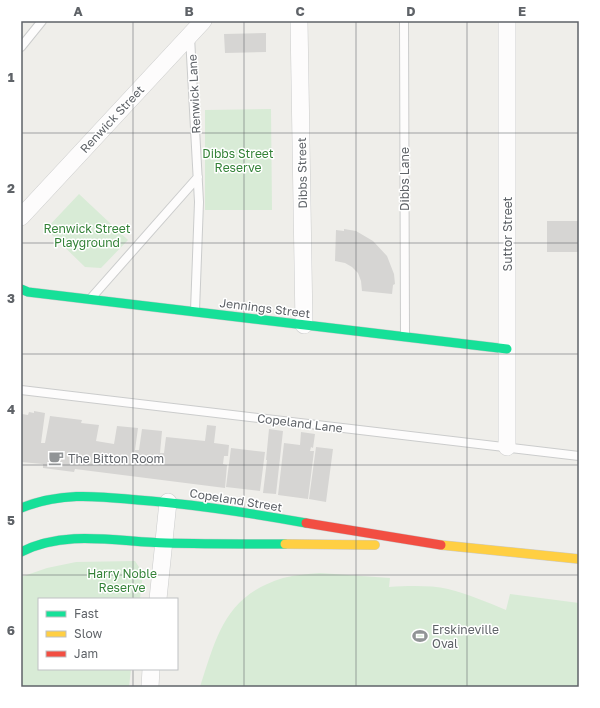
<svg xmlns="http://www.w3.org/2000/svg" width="600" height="708" viewBox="0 0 600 708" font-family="'Golos Text',sans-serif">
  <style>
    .green { fill: #d8ebd6 }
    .building { fill: #d6d5d3 }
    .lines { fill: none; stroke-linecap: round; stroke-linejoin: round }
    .lane-casing { stroke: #cbcccc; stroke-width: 10 }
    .street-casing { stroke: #cbcccc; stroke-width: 18 }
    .fast-casing { stroke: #cacacb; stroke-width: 10 }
    .slow-casing { stroke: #cacacb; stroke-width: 10 }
    .jam-casing { stroke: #cacacb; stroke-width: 10 }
    .lane { stroke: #fdfcfc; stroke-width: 8 }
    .street { stroke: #fdfcfc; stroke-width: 17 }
    .fast { stroke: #16e098; stroke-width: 9 }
    .slow { stroke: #ffcf43; stroke-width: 9 }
    .jam { stroke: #f24e42; stroke-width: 9 }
    .grid { fill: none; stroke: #5f6368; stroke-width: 1; stroke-opacity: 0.55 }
    .labels { text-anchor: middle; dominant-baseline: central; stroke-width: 3; stroke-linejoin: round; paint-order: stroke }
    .street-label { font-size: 12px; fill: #5f6368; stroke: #fff }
    .park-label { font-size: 12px; fill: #348238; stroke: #fff }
    .poi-label { font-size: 12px; fill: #5f6368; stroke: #fff; text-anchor: start }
    .neatline { fill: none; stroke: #5f6368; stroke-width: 1.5 }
    .grid-label { font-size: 13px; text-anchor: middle; font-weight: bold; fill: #5f6368 }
  </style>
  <rect width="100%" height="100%" fill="#efeeea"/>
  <!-- green -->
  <path class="green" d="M271,109L272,210H205V110Z
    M79,194L128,240L101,268L85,267L46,229Z
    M135,561L143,573L140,599H39V669H131L129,687H21V577L47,568L76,562Z
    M320,573L390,578L389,587C407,586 430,585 448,589C468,594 487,602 506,610L510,594L579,603V687H200C217,635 225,596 283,578C295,575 308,574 320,573Z"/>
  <!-- building -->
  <path class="building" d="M266,33V52L225,53L224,34Z
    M547,221H579V252H547Z
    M344,229L356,231L373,241L387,256L394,274L395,284L393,285L392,294L362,291L361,281L358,273L352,267L345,263L335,261L336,230L344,231Z
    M34,411L45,413L41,443H45L50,416L82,420L81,423L99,425L96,441L114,444L117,426L138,428L135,450H139L142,429L162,431L160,453H164L166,437L205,441L207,425L216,426L214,443L229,445L228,456H224L223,464L227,465L225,488L75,469L74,472L43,468V464L21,462L22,414L28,415L29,412L34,413Z
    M269,429L283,431L276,494L263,493L267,460H266Z
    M301,432L315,434L313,448L311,447L310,451H314L308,499L278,495L284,443L300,445Z
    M316,447L333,449L326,502L309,499Z
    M231,448L265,452L260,491L226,487Z"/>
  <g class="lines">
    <!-- lane casing -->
    <g class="lane-casing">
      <path id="lane" d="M404,21L405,336
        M190,37L199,202L195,311
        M21,47L42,21
        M92,297L198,177
        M21,390L579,456"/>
    </g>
    <!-- street casing -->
    <g class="street-casing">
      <path id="street" d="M299,21L304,325
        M507,21V447
        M21,217L203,21
        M158,599L168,502
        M150,687L151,669"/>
    </g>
    <!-- fast casing -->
    <g class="fast-casing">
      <path id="fast" d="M21,289L28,292L507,349
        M21,508C62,492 95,496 138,500C194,504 250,513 306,523
        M21,552C66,529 118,542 166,543C205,544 245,544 285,544"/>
    </g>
    <!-- slow casing -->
    <g class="slow-casing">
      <path id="slow" d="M285,544L375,545
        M441,545L579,559"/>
    </g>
    <!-- jam casing -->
    <g class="jam-casing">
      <path id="jam" d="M306,523L441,545"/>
    </g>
    <!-- lane -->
    <use href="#lane" class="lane"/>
    <!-- street -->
    <use href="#street" class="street"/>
    <!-- fast -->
    <use href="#fast" class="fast"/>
    <!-- slow -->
    <use href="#slow" class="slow"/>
    <!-- jam -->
    <use href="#jam" class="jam"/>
  </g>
  <!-- grid -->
  <path class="grid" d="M133,21V599M244,21V687M356,21V687M467,21V687M21,133H579M21,243H579M21,354H579M21,465H579M21,575H579M133,669V687"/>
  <!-- icons -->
  <defs>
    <g id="cafe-bare" transform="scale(1.2)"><path d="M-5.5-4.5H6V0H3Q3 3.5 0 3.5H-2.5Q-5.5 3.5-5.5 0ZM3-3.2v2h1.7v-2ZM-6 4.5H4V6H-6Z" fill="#919496" stroke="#fff" stroke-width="2.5" paint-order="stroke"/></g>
    <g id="stadium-bare" transform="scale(1.2)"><path d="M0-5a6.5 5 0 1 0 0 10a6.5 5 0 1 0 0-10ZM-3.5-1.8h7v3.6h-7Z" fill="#919496" stroke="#fff" stroke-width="2.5" paint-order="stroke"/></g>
  </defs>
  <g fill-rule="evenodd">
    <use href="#cafe-bare" x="56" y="458"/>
    <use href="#stadium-bare" x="420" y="636"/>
  </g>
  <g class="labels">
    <!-- street labels -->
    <g class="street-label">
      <text transform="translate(194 94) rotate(-93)">Renwick Lane</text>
      <text transform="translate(112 119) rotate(-47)">Renwick Street</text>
      <text transform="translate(302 173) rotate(-91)">Dibbs Street</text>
      <text transform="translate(404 179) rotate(-90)">Dibbs Lane</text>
      <text transform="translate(507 234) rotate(-90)">Suttor Street</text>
      <text transform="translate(265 308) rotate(7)">Jennings Street</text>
      <text transform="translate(300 423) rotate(7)">Copeland Lane</text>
      <text transform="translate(236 500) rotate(9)">Copeland Street</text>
    </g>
    <!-- park labels -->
    <g class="park-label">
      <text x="238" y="153">Dibbs Street<tspan x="238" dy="14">Reserve</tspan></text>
      <text x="87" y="228">Renwick Street<tspan x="87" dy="14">Playground</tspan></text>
      <text x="122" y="573">Harry Noble<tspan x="122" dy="14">Reserve</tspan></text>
    </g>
    <!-- poi labels -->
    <g class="poi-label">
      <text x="68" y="458">The Bitton Room</text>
      <text x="432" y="629">Erskineville<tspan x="432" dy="14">Oval</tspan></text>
    </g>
  </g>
  <!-- border -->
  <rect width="600" height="708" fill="none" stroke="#ffffff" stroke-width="44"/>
  <!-- legend -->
  <rect x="38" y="598" width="140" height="72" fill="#ffffff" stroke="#bfc1c3"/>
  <rect x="46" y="611" width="20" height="6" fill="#16e098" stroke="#bfc1c3"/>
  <text x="74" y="618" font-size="12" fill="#5f6368">Fast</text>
  <rect x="46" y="631" width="20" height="6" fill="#ffcf43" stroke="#bfc1c3"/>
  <text x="74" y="638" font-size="12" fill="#5f6368">Slow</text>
  <rect x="46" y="651" width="20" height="6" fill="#f24e42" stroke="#bfc1c3"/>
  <text x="74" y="658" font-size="12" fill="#5f6368">Jam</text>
  <rect x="22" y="22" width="556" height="664" class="neatline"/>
  <g class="grid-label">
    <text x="78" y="16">A</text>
    <text x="189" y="16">B</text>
    <text x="300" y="16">C</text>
    <text x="411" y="16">D</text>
    <text x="522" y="16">E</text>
    <text x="11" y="82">1</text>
    <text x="11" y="193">2</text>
    <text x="11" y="303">3</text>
    <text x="11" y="414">4</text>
    <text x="11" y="525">5</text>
    <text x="11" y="635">6</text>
  </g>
</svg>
